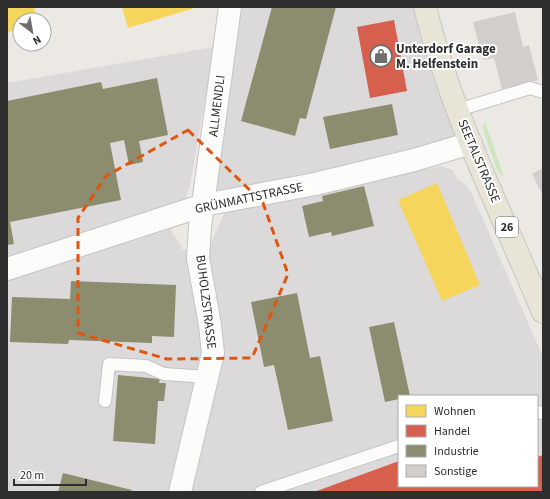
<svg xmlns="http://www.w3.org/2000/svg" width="550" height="499" viewBox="0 0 550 499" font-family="'Source Sans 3',sans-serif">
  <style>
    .industrial { fill: #dcd9db; fill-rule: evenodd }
    .green { fill: #cee6be }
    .homes { fill: #f6d55c }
    .shops { fill: #d6604d }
    .industry { fill: #8c8c6e }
    .building { fill: #d1cecb }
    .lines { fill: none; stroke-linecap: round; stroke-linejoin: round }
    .lane-casing { stroke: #c5c4c5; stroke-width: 14 }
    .street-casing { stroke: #c5c4c5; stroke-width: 24 }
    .primary-casing { stroke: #c6c5c4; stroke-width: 24 }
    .lane { stroke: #fcfcfb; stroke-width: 12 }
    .street { stroke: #fcfcfb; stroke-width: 22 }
    .primary { stroke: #e8e4d6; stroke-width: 22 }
    .marked { fill: none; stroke: #df570e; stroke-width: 3; stroke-dasharray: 8 5; stroke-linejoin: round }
    .labels { text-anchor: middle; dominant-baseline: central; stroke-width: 4; stroke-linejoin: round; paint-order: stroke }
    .shield { fill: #fff; stroke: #6d6d6d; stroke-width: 1 }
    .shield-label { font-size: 12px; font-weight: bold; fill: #2e2e2e }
    .poi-label { font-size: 13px; font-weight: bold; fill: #2e2e2e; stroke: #fff; text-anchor: start }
    .street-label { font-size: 13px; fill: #2e2e2e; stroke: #fff }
  </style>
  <rect width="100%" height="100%" fill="#ece8e4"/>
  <!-- industrial -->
  <path class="industrial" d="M230,7H425L471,143L204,205Z
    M214,47L190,186L184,201L168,225L183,250L212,241L224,214L232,209L399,174L442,166L453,170L457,179L466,185L472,194L543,357V492H7V83ZM399,396H537V486H399Z"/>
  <!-- green -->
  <path class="green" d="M485,122L504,177L498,173L482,127Z"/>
  <!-- homes -->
  <path class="homes" d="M7,7H34L38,20H20V28L7,33Z
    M122,7H198L128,28Z
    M437,183L480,285L442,301L398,200Z"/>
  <!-- shops -->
  <path class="shops" d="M394,20L407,91L370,98L357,27Z
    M543,455V492H314L399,461V486H537V457Z"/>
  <!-- industry -->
  <path class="industry" d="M272,7H336L306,119L300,118L295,136L241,121Z
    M157,78L168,135L139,141L143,162L129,165L124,140L110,143L121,200L10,222L14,244L7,245V101L101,82L103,89Z
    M392,104L398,135L330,149L323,117Z
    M364,186L374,226L332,236L331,232L309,237L302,206L323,201L322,196Z
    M71,281L176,285L174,337L152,336V343L69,340L68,344L10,342L12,297L70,299Z
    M297,293L310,358L320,356L333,421L288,430L274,365L264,367L251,302Z
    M394,322L410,396H399V399L385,402L369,327Z
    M118,375L160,379L159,383H166L164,401H158L155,444L113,441Z
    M63,473L132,490L131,492H58Z"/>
  <!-- building -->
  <path class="building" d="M515,12L523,47L529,45L538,80L502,89L494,58L483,60L473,22Z
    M543,168V196L532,174Z"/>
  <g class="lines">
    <!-- lane casing -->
    <g class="lane-casing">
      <path id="lane" d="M458,110L530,88L543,92
        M105,401L109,364L146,366L164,374L208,377
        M537,412L543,413
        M261,492L399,446"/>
    </g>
    <!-- street casing -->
    <g class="street-casing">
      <path id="street" d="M7,269L204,205L315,184L414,160L471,143
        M180,492L213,353L210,325L198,258L200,226L230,7"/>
    </g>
    <!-- primary casing -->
    <g class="primary-casing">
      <path id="primary" d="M425,7C451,113 501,212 543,312"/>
    </g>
    <!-- lane -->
    <use href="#lane" class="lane"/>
    <!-- street -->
    <use href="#street" class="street"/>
    <!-- primary -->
    <use href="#primary" class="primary"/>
  </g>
  <!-- marked area -->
  <path class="marked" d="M188,130L263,203L288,274L252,358L167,359L78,333V218L106,176Z"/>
  <!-- icons -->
  <defs>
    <g id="shop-ring" transform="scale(1.15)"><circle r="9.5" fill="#fff" stroke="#706f6e" stroke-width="1.5"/><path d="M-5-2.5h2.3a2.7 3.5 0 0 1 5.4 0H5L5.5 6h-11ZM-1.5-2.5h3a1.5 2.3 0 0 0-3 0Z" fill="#706f6e"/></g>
  </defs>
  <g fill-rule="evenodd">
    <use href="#shop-ring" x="381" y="56"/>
  </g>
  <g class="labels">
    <!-- shield labels -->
    <rect class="shield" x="496" y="217" width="22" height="20" rx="3"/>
    <g class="shield-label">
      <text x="507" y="227">26</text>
    </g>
    <!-- poi labels -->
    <g class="poi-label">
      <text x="396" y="49">Unterdorf Garage<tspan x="396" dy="15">M. Helfenstein</tspan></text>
    </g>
    <!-- street labels -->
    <g class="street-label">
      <text transform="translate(217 106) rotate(-83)">ALLMENDLI</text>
      <text transform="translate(479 161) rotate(67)">SEETALSTRASSE</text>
      <text transform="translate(249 198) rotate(-12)">GRÜNMATTSTRASSE</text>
      <text transform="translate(206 302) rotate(83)">BUHOLZSTRASSE</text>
    </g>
  </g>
  <!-- border -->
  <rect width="550" height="499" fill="none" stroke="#2e2e2e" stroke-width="16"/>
  <!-- legend -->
  <rect x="398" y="395" width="140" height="92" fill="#ffffff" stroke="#ababab"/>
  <rect x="406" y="405" width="20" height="12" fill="#f6d55c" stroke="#ababab"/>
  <text x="434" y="415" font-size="12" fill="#2e2e2e">Wohnen</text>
  <rect x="406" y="425" width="20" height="12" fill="#d6604d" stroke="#ababab"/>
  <text x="434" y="435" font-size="12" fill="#2e2e2e">Handel</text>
  <rect x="406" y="445" width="20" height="12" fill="#8c8c6e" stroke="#ababab"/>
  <text x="434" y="455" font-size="12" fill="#2e2e2e">Industrie</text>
  <rect x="406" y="465" width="20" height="12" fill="#d1cecb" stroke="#ababab"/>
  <text x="434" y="475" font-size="12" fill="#2e2e2e">Sonstige</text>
  <!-- north arrow -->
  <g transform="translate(32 32) rotate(149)"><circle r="19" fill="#ffffff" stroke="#ababab"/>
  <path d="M0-3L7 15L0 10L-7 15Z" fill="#706f6e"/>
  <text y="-6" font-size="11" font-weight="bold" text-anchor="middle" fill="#2e2e2e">N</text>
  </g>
  <!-- scale -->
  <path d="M14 479v6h72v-6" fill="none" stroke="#2e2e2e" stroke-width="2"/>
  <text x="20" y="479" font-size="12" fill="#2e2e2e" stroke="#ffffff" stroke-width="3" paint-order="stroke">20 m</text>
</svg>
